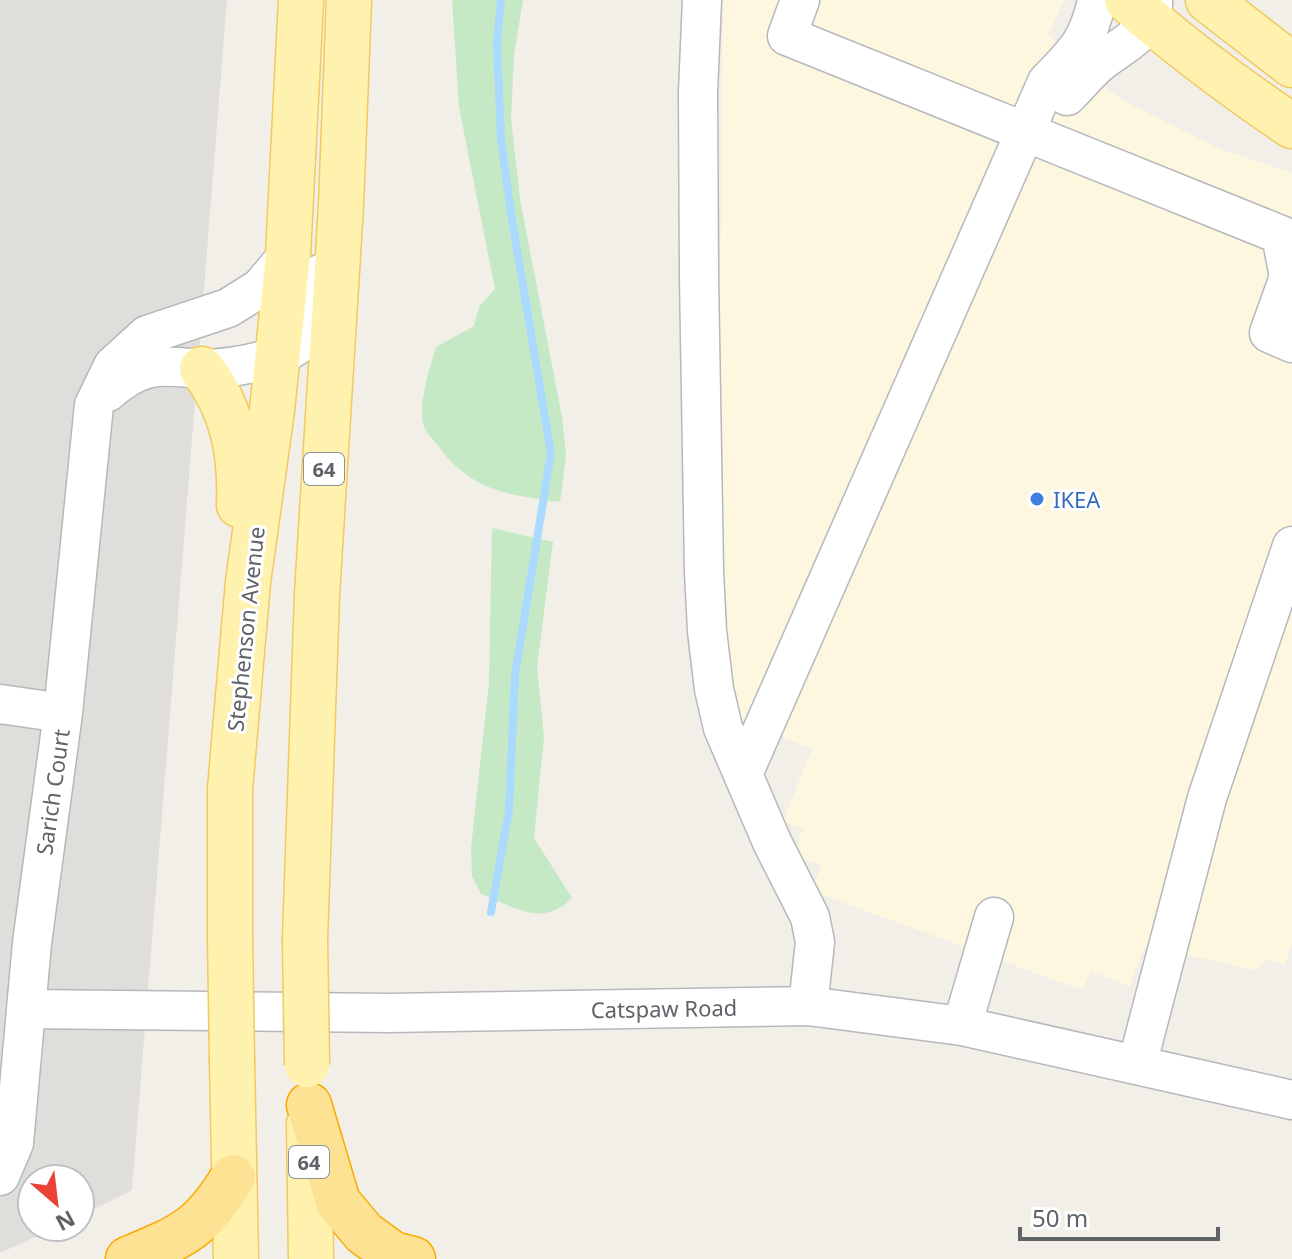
<svg xmlns="http://www.w3.org/2000/svg" width="1292" height="1259" viewBox="0 0 1292 1259" font-family="'Noto Sans',sans-serif">
  <style>
    .commercial { fill: #fef7e0 }
    .industrial { fill: #e0deda }
    .green { fill: #c5e8c5 }
    .lines { fill: none; stroke-linecap: round; stroke-linejoin: round }
    .stream { stroke: #aadaff; stroke-width: 8 }
    .minor-casing { stroke: #b5b8bc; stroke-width: 41 }
    .major-casing { stroke: #f2c960; stroke-width: 47 }
    .highway-casing { stroke: #f9ab00; stroke-width: 47 }
    .minor { stroke: #fff; stroke-width: 38 }
    .major { stroke: #fff2af; stroke-width: 44 }
    .highway { stroke: #fde293; stroke-width: 44 }
    .major-bridge-casing { stroke: #f2c960; stroke-width: 47; stroke-linecap: butt }
    .major-bridge { stroke: #fff2af; stroke-width: 44 }
    .shop-dot { fill: #3f7fe0; stroke: #fff; stroke-width: 3 }
    .labels { text-anchor: middle; dominant-baseline: central; stroke-width: 6; stroke-linejoin: round; paint-order: stroke }
    .shield { fill: #fff; stroke: #8f9295; stroke-width: 2 }
    .shield-label { font-size: 20px; font-weight: bold; fill: #5f6368 }
    .shop-label { font-size: 22px; fill: #366cbe; stroke: #fff; text-anchor: start }
    .street-label { font-size: 22px; fill: #5f6368; stroke: #fff }
  </style>
  <rect width="100%" height="100%" fill="#f1efe8"/>
  <!-- commercial -->
  <path class="commercial" d="M723,0H1064L1048,35L1120,99L1220,149L1292,173V945L1284,965L1267,959L1256,970L1145,946L1130,986L1091,972L1082,990L811,891L822,865L794,855L803,829L783,821L812,749L731,717L717,606Z"/>
  <!-- industrial -->
  <path class="industrial" d="M0,0H227L132,1190L80,1216V1179H32V1227H57L0,1253Z"/>
  <!-- green -->
  <path class="green" d="M452,0H523L514,55L511,119L520,199L562,417L566,455L560,502C510,496 470,490 439,447C435,441 426,433 424,427C417,406 430,367 436,347L474,326L479,307L495,289L459,107Z
    M492,528L553,542L537,667L544,737L534,838L572,898C543,928 515,907 481,894L472,876L471,848L489,682Z"/>
  <g class="lines">
    <!-- stream -->
    <path class="stream" d="M491,912L509,810L515,675L551,453L511,214L501,139L497,43L501,0"/>
    <!-- minor casing -->
    <g class="minor-casing">
      <path id="minor" d="M702,0L698,92L699,276L704,571L707,631L714,689L723,728L772,842L810,917L815,942L808,1006
        M800,0L787,36L1281,235L1289,277
        M1067,96C1077,86 1087,74 1098,64C1118,47 1156,32 1153,0
        M1292,278L1289,277L1269,333L1292,343
        M108,392C120,381 133,372 150,368C170,364 186,369 205,369C234,368 291,360 308,334C318,318 318,292 320,274
        M0,704L63,713
        M743,774L1047,82C1076,52 1088,42 1097,0
        M26,1009L389,1013L808,1006L962,1026L1292,1100
        M962,1026L994,917
        M1137,1065L1207,798L1292,546
        M0,1176L14,1143L32,943L63,713L94,405L113,366L147,335L228,308L260,288L288,255"/>
    </g>
    <!-- major casing -->
    <g class="major-casing">
      <path id="major" d="M1127,0C1179,46 1234,87 1292,126
        M1208,0L1292,65
        M202,369C233,409 241,455 239,505
        M230,935V789L248,582L272,410L288,255L301,0
        M305,939L317,595L341,205L349,0
        M232,1061L236,1259
        M309,1124L311,1259"/>
    </g>
    <!-- highway casing -->
    <g class="highway-casing">
      <path id="highway" d="M309,1105L338,1202L364,1233L393,1254L413,1259
        M128,1259C183,1236 202,1229 233,1177"/>
    </g>
    <!-- minor -->
    <use href="#minor" class="minor"/>
    <!-- major -->
    <use href="#major" class="major"/>
    <!-- highway -->
    <use href="#highway" class="highway"/>
    <!-- major-bridge casing -->
    <g class="major-bridge-casing">
      <path id="major-bridge" d="M230,935L232,1061
        M305,939L307,1065"/>
    </g>
    <!-- major-bridge -->
    <use href="#major-bridge" class="major-bridge"/>
  </g>
  <!-- markers -->
  <circle class="shop-dot" cx="1037" cy="499" r="8"/>
  <g class="labels">
    <!-- shield labels -->
    <g class="shield">
      <rect x="304" y="453" width="40" height="32" rx="6"/>
      <rect x="289" y="1146" width="40" height="32" rx="6"/>
    </g>
    <g class="shield-label">
      <text x="324" y="469">64</text>
      <text x="309" y="1162">64</text>
    </g>
    <!-- shop labels -->
    <g class="shop-label">
      <text x="1053" y="499">IKEA</text>
    </g>
    <!-- street labels -->
    <g class="street-label">
      <text transform="translate(245 629) rotate(-84)">Stephenson Avenue</text>
      <text transform="translate(52 792) rotate(-82)">Sarich Court</text>
      <text transform="translate(664 1008) rotate(-1)">Catspaw Road</text>
    </g>
  </g>
  <!-- north arrow -->
  <g transform="translate(56 1203) rotate(152)"><circle r="38" fill="#ffffff" stroke="#bfc1c3" stroke-width="2"/>
  <path d="M0-6L14 30L0 20L-14 30Z" fill="#ea4335"/>
  <text y="-12" font-size="22" font-weight="bold" text-anchor="middle" fill="#5f6368">N</text>
  </g>
  <!-- scale -->
  <path d="M1020 1227v12h198v-12" fill="none" stroke="#5f6368" stroke-width="4"/>
  <text x="1032" y="1227" font-size="24" fill="#5f6368" stroke="#ffffff" stroke-width="6" paint-order="stroke">50 m</text>
</svg>
